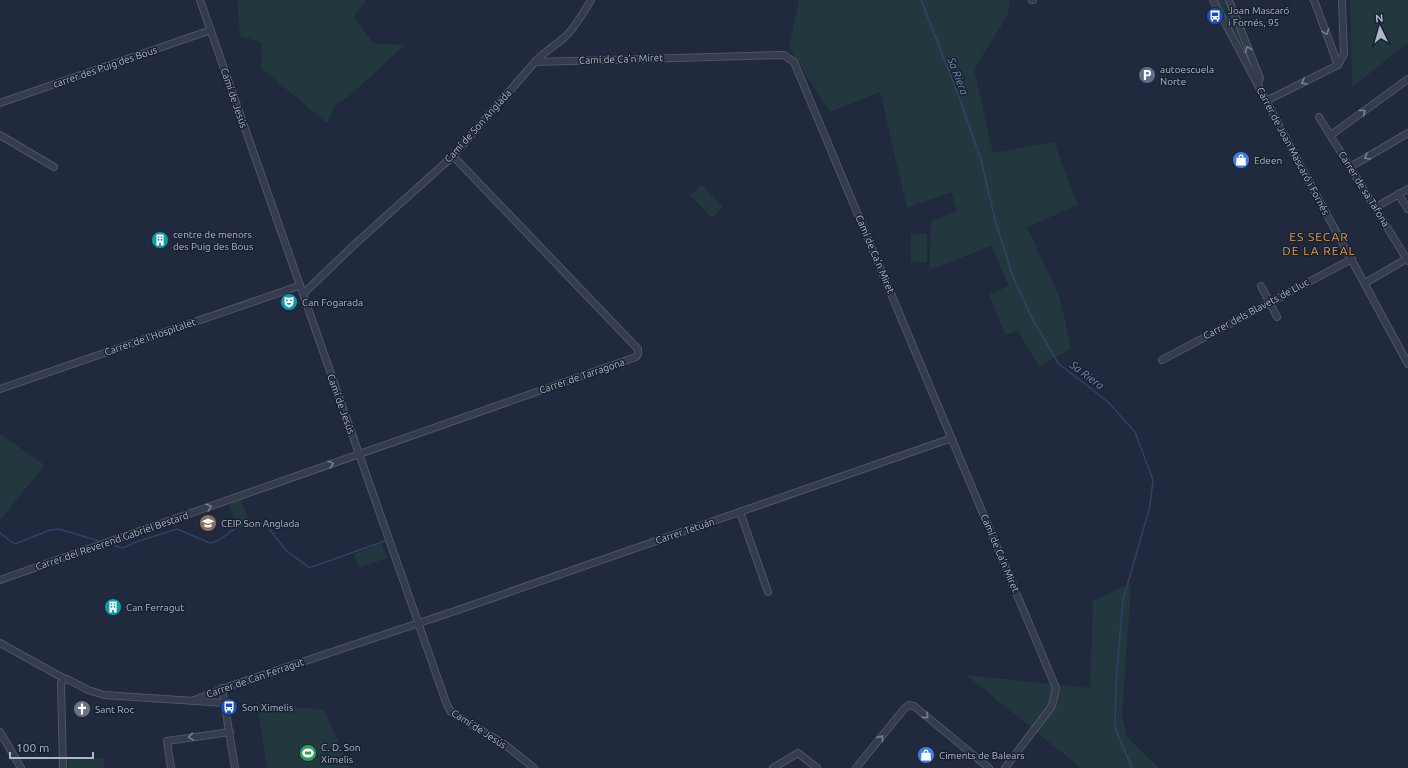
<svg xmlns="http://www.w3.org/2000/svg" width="1408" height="768" viewBox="0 0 1408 768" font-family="Ubuntu,sans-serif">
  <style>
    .green { fill: #22383e }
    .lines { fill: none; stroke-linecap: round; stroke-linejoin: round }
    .stream { stroke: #314266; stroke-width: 1.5 }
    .minor-casing { stroke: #4e5667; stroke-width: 8 }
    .minor { stroke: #343c4d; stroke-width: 6 }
    .oneway { stroke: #777f91 }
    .labels { text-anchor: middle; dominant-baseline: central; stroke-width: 3; stroke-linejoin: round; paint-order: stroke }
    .poi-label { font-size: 10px; fill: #aeb6c9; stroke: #192131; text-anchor: start }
    .street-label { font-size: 10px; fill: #aeb6c9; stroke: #192131 }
    .water-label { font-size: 11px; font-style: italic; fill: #7489b3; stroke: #192131 }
    .quarter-label { font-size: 12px; letter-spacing: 1px; fill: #df9c53; stroke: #192131 }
  </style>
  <rect width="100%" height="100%" fill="#20293d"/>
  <!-- green -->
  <path class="green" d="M237,0H366L354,16L373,43L405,45L349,96L336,104L327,123L261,68L262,43L240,36Z
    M799,0H1010L1008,15L974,69L993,153L1054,142L1078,205L1027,227L1060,298L1071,349L1039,367L1018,331L1005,335L989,294L1009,286L991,246L929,270L931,221L957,211L951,192L907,208L880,92L830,112L789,48Z
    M1217,0H1227L1252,64Z
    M1350,0H1408V43L1352,87Z
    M701,185L723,207L712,218L690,195Z
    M911,234H927V262H911Z
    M0,434L45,465L0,520Z
    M240,499L250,522L237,527L228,503Z
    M382,544L387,558L359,568L354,554Z
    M1131,583L1122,716L1127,737L1159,768H1081L966,675L1090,688L1093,601Z
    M257,703L324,710L350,768H267Z
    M103,758L105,768H69L68,759Z"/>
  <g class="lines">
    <!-- stream -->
    <path class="stream" d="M921,0L958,94L981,160L995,220L1013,277L1032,318L1058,363L1108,402L1135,432L1153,480L1150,506L1123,600L1116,681L1115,728L1132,768
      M0,533L15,544L50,530L59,529L99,541
      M112,545L123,548L136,542L177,529L210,543C221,542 227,533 236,528C268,511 270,534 287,551C293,557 304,562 309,568L385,541"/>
    <!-- minor casing -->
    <g class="minor-casing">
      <path id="minor" d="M200,0L447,705L451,712L457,716L504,744L534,768
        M1032,0H1033
        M1213,0L1299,163L1408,364
        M1229,0L1260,78L1258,85
        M1314,0L1338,65
        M535,62L784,55L794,62L1056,688L1052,706L1005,768
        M1338,65L1344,54L1342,0
        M1266,101L1338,65
        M0,103L211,30
        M1319,117L1408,261
        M0,135L54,167
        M1331,135L1408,79
        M1350,167L1408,133
        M1398,194L1408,209
        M1376,207L1408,189
        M1365,283L1408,258
        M1261,286L1277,317
        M303,294L355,244L453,156L535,62C544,52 556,45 566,36C576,26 584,12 591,0
        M1162,360L1352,259
        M0,389L299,286
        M740,512L768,592
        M0,580L636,357L638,354V349L453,156
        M0,643L65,679H67L88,690L104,695L225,703
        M222,688L235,768
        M192,701L230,686L458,610L952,438
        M0,732L21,768
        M63,768L61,683L65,679
        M171,768L167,741L230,732
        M773,768L798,753L817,768
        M856,768L904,709L909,705L914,706L989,768"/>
    </g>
    <!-- minor -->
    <use href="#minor" class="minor"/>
  </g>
  <!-- one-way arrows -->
  <defs><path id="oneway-chevron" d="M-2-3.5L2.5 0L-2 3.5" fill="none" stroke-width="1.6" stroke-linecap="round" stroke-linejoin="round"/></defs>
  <g class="oneway">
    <use href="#oneway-chevron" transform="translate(1326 32) rotate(69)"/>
    <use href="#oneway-chevron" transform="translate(1248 49) rotate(-112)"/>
    <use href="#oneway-chevron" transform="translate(1304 82) rotate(153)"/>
    <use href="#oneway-chevron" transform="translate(1363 112) rotate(-36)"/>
    <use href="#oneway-chevron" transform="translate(1367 157) rotate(149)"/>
    <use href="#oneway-chevron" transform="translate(331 464) rotate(-19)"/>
    <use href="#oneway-chevron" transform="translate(209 507) rotate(-19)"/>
    <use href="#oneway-chevron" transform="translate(926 716) rotate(40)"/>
    <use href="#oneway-chevron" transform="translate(191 737) rotate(171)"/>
    <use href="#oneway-chevron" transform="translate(881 738) rotate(-51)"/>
  </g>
  <!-- icons -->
  <defs>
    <g id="bus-disc" transform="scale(0.9)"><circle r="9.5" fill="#1a4fb4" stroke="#192131"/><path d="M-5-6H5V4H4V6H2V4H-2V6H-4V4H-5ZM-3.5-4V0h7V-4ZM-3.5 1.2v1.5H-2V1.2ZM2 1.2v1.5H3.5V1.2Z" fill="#fff"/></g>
    <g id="parking-disc" transform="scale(0.9)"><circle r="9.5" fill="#5c6f8a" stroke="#192131"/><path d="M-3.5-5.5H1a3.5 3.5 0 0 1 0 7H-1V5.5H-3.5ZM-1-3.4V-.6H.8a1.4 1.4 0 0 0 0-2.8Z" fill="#fff"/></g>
    <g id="shop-disc" transform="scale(0.9)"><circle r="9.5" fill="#3f7fe0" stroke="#192131"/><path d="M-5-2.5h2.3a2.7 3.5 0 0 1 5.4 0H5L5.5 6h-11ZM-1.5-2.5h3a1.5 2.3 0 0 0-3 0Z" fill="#fff"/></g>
    <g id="building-disc" transform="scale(0.9)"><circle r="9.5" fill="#0f9aa8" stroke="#192131"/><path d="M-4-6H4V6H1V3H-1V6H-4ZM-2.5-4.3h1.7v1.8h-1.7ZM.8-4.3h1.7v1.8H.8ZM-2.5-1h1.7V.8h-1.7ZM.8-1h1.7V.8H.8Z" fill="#fff"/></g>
    <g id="theatre-disc" transform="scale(0.9)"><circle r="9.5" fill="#0f9aa8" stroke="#192131"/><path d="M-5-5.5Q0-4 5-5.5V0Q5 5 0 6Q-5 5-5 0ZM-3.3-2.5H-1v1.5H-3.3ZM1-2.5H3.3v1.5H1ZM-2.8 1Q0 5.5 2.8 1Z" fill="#fff"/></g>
    <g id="school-disc" transform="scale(0.9)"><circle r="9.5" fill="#8d6e63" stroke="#192131"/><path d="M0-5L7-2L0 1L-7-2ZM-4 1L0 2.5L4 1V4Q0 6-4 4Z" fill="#fff"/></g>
    <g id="church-disc" transform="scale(0.9)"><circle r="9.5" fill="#6b7280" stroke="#192131"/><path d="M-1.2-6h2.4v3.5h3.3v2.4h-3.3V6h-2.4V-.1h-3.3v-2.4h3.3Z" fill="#fff"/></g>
    <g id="stadium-disc" transform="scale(0.9)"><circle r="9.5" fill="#2e9e5b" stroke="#192131"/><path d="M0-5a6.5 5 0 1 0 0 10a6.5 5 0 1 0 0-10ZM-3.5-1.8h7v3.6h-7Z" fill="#fff"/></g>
  </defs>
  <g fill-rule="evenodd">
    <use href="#bus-disc" x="1215" y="16"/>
    <use href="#parking-disc" x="1147" y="75"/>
    <use href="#shop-disc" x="1241" y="160"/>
    <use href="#building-disc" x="160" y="240"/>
    <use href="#theatre-disc" x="289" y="302"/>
    <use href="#school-disc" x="208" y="523"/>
    <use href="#building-disc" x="113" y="607"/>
    <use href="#bus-disc" x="229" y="707"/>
    <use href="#church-disc" x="82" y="709"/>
    <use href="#stadium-disc" x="308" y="753"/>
    <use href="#shop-disc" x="926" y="755"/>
  </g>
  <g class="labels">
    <!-- poi labels -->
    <g class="poi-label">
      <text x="1228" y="10">Joan Mascaró<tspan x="1228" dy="12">i Fornés, 95</tspan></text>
      <text x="1160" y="69">autoescuela<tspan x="1160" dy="12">Norte</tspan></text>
      <text x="1254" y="160">Edeen</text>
      <text x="173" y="234">centre de menors<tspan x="173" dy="12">des Puig des Bous</tspan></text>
      <text x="302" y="302">Can Fogarada</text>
      <text x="221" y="523">CEIP Son Anglada</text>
      <text x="126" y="607">Can Ferragut</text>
      <text x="242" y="707">Son Ximelis</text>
      <text x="95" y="709">Sant Roc</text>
      <text x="321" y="747">C. D. Son<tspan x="321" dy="12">Ximelis</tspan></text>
      <text x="939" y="755">Ciments de Balears</text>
    </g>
    <!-- street labels -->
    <g class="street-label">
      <text transform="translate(621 59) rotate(-2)">Camí de Ca'n Miret</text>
      <text transform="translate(105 67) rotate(-19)">carrer des Puig des Bous</text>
      <text transform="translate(234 98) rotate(71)">Camí de Jesús</text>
      <text transform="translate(478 126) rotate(-48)">Camí de Son Anglada</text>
      <text transform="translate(1293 151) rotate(62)">Carrer de Joan Mascaró i Fornés</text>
      <text transform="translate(1364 189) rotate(58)">Carrer de sa Tafona</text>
      <text transform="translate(875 254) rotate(67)">Camí de Ca'n Miret</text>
      <text transform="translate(1256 309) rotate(-28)">Carrer dels Blavets de Lluc</text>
      <text transform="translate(150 337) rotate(-19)">Carrer de l'Hospitalet</text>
      <text transform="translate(582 376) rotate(-19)">Carrer de Tarragona</text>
      <text transform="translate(341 404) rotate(70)">Camí de Jesús</text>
      <text transform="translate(685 531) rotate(-19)">Carrer Tetuán</text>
      <text transform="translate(112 541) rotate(-19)">Carrer del Reverend Gabriel Bestard</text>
      <text transform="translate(1000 553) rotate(67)">Camí de Ca'n Miret</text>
      <text transform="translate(255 678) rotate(-19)">Carrer de Can Ferragut</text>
      <text transform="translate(479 729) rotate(33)">Camí de Jesús</text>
    </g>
    <!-- water labels -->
    <g class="water-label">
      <text transform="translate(958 76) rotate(69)">Sa Riera</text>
      <text transform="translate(1087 375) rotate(37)">Sa Riera</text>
    </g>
    <!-- quarter labels -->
    <g class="quarter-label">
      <text x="1319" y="236">ES SECAR<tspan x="1319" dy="14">DE LA REAL</tspan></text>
    </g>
  </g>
  <!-- north arrow -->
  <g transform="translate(1380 28) rotate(355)" stroke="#192131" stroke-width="3" paint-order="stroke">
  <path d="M0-3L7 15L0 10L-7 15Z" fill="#aeb6c9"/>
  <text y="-6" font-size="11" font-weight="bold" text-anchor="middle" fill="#aeb6c9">N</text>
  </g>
  <!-- scale -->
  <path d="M10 752v6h83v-6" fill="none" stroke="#aeb6c9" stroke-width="2"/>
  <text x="16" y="752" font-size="12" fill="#aeb6c9" stroke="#192131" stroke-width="3" paint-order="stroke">100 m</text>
</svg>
